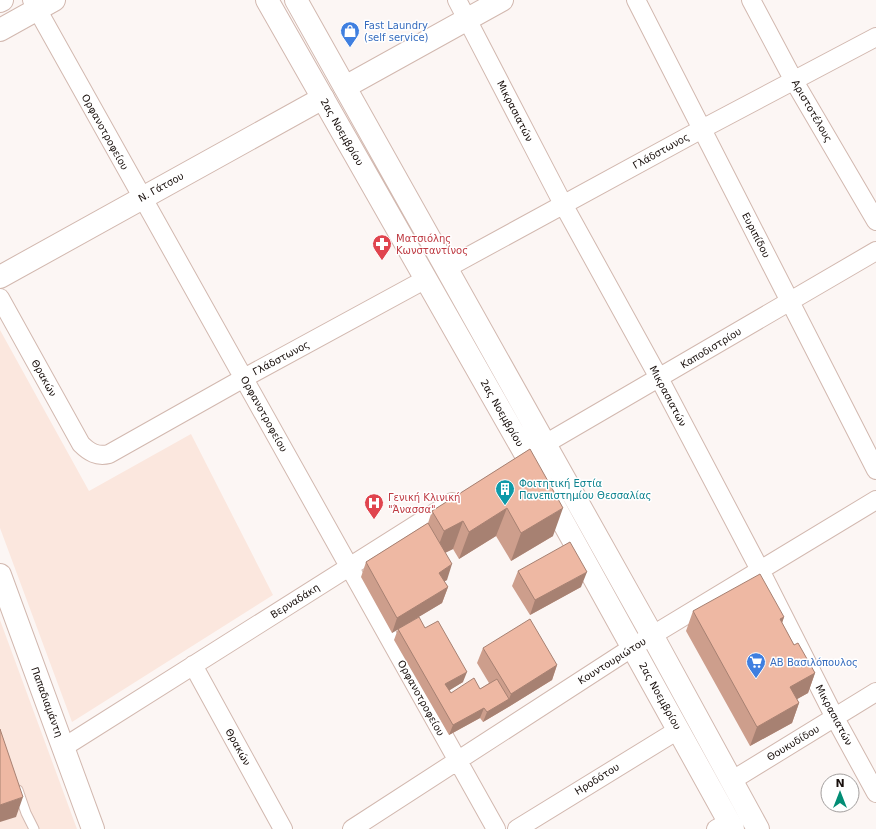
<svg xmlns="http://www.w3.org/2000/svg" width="876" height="829" viewBox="0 0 876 829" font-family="'DejaVu Sans',sans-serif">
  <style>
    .built { fill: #fbe7de }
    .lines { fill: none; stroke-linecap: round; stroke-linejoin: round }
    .service-casing { stroke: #d2b8af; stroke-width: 11 }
    .minor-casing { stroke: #d2b8af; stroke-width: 20 }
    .tertiary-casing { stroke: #d2b8af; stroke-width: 24 }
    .secondary-casing { stroke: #d2b8af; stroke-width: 24 }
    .service { stroke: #fff; stroke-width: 9 }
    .minor { stroke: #fff; stroke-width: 18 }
    .tertiary { stroke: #fff; stroke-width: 22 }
    .secondary { stroke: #fff; stroke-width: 22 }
    .wall { fill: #cd9e8c }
    .shaded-wall { fill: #a78172 }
    .building { fill: #eeb8a3; stroke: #a78172 }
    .labels { text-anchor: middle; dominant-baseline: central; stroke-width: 3; stroke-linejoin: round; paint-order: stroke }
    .shop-label { font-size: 10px; fill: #366cbe; stroke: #fff; text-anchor: start }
    .street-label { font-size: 10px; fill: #180f0c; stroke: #fff }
    .health-label { font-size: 10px; fill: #be3a42; stroke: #fff; text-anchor: start }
    .culture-label { font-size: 10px; fill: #0d838f; stroke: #fff; text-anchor: start }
  </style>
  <rect width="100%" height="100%" fill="#fcf6f4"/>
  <!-- built -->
  <path class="built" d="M0,330L89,491L191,434L273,595L72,722L0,528Z
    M0,620L77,829H0Z"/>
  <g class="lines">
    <!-- service casing -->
    <g class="service-casing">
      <path id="service" d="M18,790L26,813L34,829"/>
    </g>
    <!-- minor casing -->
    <g class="minor-casing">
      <path id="minor" d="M32,0L496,829
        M457,0L563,204L659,378L760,570L835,718L876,793
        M636,0L876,470
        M751,0L794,81L876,221
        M447,268L702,129L876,37
        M0,298L81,444C89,452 97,457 109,454L244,378L426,279
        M533,451L876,251
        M193,665L283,829
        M64,747L452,502
        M731,781L876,692
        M352,829L633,647L876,500
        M517,829L678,730
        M716,829L729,822"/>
    </g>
    <!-- tertiary casing -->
    <g class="tertiary-casing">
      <path id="tertiary" d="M0,1L2,0
        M0,30L54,0
        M345,87L502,0
        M0,277L323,98
        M0,575L93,829"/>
    </g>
    <!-- secondary casing -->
    <g class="secondary-casing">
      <path id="secondary" d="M267,0L526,455L733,829
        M296,0L652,635L758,829"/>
    </g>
    <!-- service -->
    <use href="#service" class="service"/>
    <!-- minor -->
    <use href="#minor" class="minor"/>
    <!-- tertiary -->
    <use href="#tertiary" class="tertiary"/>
    <!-- secondary -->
    <use href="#secondary" class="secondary"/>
  </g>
  <!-- wall -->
  <path class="wall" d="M530,449L553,536L511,561L496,536L459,559L453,549L445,553L447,580L444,581L448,587L442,603L398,629L425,628L463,682L449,690L451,693L480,689L489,683L477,663L483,648L557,665L552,680L505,709L483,722L480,718L449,735L394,640L398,629L392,633L361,577L366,562L428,523L432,511Z
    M518,571L581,587L530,615L512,586Z
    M693,611L784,617L782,623L794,645L815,673L808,693L797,699L799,703L792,723L750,746L686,631Z"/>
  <!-- shaded-wall -->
  <path class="shaded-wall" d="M507,508L496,536L459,559L469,532Z
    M563,508L553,536L511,561L521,533Z
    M463,521L453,549L434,558L444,531Z
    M452,564L447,580L433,588L439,573Z
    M587,572L581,587L530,615L535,600Z
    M448,587L442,603L392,633L397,618Z
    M784,617L777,637L780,619Z
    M557,665L552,680L505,709L483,722L487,712L509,699L511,694Z
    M467,672L463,682L442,695L445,684Z
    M815,673L808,693L783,707L790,687Z
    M799,703L792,723L750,746L757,727Z
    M484,708L480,718L449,735L453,725Z
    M23,797L16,817L0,822V805Z"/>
  <!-- building -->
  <path class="building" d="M530,449L563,508L521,533L507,508L469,532L463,521L444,531L432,511Z
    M428,523L452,564L439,573L448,587L397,618L366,562Z
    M570,542L587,572L535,600L518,571Z
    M760,574L784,617L780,619L794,645L798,643L815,673L790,687L799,703L757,727L693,611Z
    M419,617L425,628L438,621L467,672L445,684L451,693L474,678L480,689L497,679L509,699L487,712L484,708L453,725L398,629Z
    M530,619L557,665L511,694L483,648Z
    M0,729L23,797L0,805Z"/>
  <!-- icons -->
  <defs>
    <g id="shop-pin" transform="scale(1)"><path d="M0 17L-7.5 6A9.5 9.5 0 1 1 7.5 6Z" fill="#3f7fe0" stroke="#fff"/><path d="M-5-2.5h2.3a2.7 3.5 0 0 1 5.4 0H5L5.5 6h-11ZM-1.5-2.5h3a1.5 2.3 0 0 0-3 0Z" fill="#fff"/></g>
    <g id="pharmacy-pin" transform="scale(1)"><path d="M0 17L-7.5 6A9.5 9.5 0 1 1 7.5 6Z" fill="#e0444e" stroke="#fff"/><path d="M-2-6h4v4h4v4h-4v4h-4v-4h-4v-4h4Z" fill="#fff"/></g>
    <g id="building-pin" transform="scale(1)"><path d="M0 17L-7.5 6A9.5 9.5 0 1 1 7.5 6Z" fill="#0f9aa8" stroke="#fff"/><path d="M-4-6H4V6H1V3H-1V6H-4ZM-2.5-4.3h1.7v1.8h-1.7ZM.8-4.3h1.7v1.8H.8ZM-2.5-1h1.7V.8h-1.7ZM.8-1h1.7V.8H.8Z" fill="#fff"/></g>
    <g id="hospital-pin" transform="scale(1)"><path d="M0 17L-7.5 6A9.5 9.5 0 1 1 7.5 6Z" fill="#e0444e" stroke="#fff"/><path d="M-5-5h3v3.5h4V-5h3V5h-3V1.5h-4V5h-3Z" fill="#fff"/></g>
    <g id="supermarket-pin" transform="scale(1)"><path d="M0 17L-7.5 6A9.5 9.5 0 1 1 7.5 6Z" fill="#3f7fe0" stroke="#fff"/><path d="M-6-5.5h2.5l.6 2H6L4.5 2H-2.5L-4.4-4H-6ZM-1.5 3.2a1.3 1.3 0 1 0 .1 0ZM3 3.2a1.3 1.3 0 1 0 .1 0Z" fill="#fff"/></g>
  </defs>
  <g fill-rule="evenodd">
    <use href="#shop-pin" x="350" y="31"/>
    <use href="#pharmacy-pin" x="382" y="244"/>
    <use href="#building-pin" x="505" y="489"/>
    <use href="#hospital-pin" x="374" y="503"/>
    <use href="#supermarket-pin" x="756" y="662"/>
  </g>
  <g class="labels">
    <!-- shop labels -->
    <g class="shop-label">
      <text x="364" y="25">Fast Laundry<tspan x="364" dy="12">(self service)</tspan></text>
      <text x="770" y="662">ΑΒ Βασιλόπουλος</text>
    </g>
    <!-- street labels -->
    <g class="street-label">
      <text transform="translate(515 111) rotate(63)">Μικρασιατών</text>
      <text transform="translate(812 111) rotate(60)">Αριστοτέλους</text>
      <text transform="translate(105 132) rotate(61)">Ορφανοτροφείου</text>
      <text transform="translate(342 132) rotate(60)">2ας Νοεμβρίου</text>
      <text transform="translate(661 151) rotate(-29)">Γλάδστωνος</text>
      <text transform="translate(161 187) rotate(-29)">Ν. Γάτσου</text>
      <text transform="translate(756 235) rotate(63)">Ευριπίδου</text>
      <text transform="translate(711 348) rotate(-31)">Καποδιστρίου</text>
      <text transform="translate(281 358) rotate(-28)">Γλάδστωνος</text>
      <text transform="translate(44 378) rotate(61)">Θρακών</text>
      <text transform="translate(668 396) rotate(62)">Μικρασιατών</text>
      <text transform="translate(502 413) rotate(60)">2ας Νοεμβρίου</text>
      <text transform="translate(264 414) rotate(61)">Ορφανοτροφείου</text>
      <text transform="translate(295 601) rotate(-32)">Βερναδάκη</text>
      <text transform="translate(612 661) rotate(-32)">Κουντουριώτου</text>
      <text transform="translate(660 696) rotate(61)">2ας Νοεμβρίου</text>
      <text transform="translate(421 698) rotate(61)">Ορφανοτροφείου</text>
      <text transform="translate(47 702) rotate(70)">Παπαδιαμάντη</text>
      <text transform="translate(834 715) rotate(62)">Μικρασιατών</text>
      <text transform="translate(793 743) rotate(-31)">Θουκυδίδου</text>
      <text transform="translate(238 747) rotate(61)">Θρακών</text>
      <text transform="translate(597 779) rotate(-32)">Ηροδότου</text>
    </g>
    <!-- health labels -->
    <g class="health-label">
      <text x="396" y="238">Ματσιόλης<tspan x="396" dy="12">Κωνσταντίνος</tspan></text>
      <text x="388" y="497">Γενική Κλινική<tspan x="388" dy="12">"Άνασσα"</tspan></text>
    </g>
    <!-- culture labels -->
    <g class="culture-label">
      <text x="519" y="483">Φοιτητική Εστία<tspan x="519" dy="12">Πανεπιστημίου Θεσσαλίας</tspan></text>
    </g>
  </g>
  <!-- north arrow -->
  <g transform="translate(840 793)"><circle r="19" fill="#ffffff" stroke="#a39f9e"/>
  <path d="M0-3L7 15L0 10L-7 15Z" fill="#028d75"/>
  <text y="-6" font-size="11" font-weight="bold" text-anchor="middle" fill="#180f0c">N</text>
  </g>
</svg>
